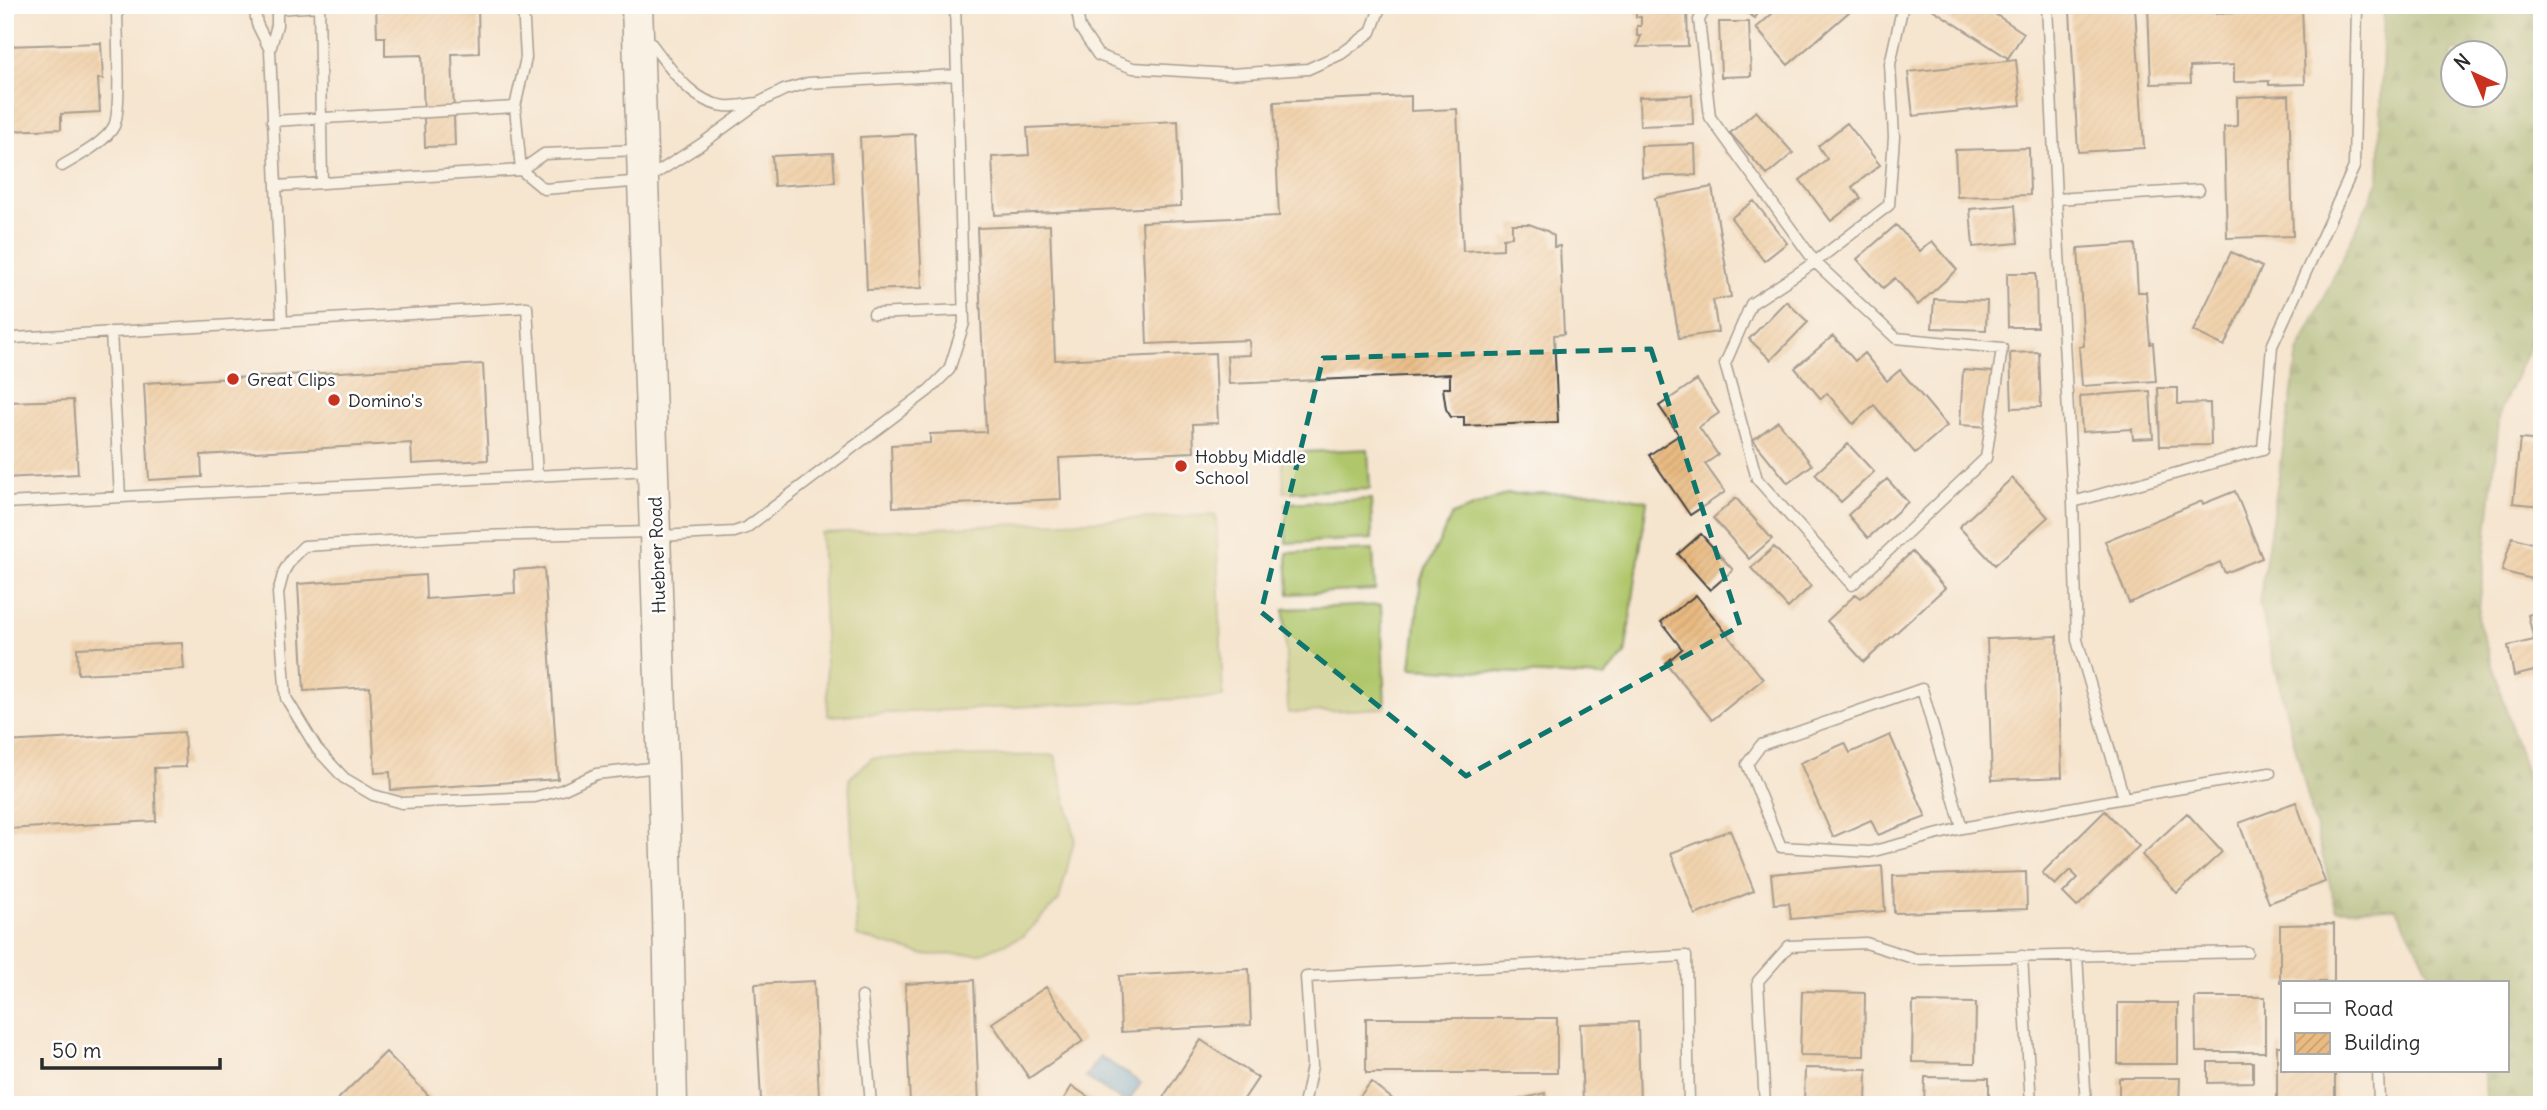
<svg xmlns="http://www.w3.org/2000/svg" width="2547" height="1110" viewBox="0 0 2547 1110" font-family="Delius,sans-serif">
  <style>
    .forest { fill: url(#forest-firs); stroke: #5c6b44; stroke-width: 2; fill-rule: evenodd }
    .pitch { fill: #b0c66a; stroke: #6e784a; stroke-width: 2 }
    .water { fill: url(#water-ripples); stroke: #466880; stroke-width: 2 }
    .building { fill: url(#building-hatch) }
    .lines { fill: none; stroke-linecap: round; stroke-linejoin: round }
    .service-casing { stroke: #494744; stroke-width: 13 }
    .primary-casing { stroke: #494744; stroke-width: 33 }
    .service { stroke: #fff; stroke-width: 10 }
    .primary { stroke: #fff; stroke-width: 30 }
    .marked { fill: none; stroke: #0f766e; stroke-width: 5; stroke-dasharray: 14 9; stroke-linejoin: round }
    .poi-dot { fill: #c8321e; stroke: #fff; stroke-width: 2.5 }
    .labels { text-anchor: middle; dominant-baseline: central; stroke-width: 5; stroke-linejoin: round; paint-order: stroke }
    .poi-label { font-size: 18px; fill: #2b2b2b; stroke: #fff; text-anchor: start }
    .street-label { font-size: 18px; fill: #2b2b2b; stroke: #fff }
  </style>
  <defs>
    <pattern id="forest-firs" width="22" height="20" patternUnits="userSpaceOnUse" patternTransform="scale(1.75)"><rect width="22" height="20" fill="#8cab5e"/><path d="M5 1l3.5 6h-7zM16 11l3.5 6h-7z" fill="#738b4e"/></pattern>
    <pattern id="water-ripples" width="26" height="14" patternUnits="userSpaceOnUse" patternTransform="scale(1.75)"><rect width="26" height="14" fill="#60a6d6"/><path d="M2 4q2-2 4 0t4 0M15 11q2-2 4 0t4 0" fill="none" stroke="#4f87ae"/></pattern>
    <pattern id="building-hatch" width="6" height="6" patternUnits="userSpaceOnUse" patternTransform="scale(1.75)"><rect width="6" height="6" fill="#e9ba81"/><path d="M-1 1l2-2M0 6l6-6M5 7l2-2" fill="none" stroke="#c8a070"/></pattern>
  </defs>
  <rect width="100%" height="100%" fill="#fff"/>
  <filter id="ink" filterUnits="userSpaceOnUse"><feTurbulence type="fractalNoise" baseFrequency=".0143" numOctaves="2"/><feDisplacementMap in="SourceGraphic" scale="14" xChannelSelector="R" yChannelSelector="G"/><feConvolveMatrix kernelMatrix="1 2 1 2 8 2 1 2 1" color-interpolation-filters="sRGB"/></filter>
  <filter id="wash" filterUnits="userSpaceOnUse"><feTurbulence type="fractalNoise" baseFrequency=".00686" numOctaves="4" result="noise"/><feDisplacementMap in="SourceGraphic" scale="28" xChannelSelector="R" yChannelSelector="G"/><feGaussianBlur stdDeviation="1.57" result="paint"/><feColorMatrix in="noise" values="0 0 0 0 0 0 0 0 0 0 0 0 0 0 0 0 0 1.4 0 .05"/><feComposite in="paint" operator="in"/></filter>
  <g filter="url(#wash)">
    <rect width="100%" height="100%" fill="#f5e5cf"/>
    <!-- forest -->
    <path class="forest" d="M2384,5H2542V318L2500,412L2478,620L2532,793L2542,815V1105H2486L2485,1075L2482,1070H2507V982H2435L2396,908L2336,909L2259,603L2298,353L2379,180ZM2452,52H2494V94H2452Z"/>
    <!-- pitch -->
    <path class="pitch" d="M1368,449L1370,489L1284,492L1282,453Z
      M1597,492L1647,501L1625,655L1605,677L1411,668L1421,579L1452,515L1507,494Z
      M1371,499L1372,539L1286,543L1285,503Z
      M1216,515L1223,697L828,716L821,533Z
      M1373,550L1375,590L1289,594L1287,553Z
      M1381,605L1385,708L1288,713L1284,609Z
      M1055,755L1075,837L1059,900L1022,937L979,954L924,955L857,936L849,779L872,758Z"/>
    <!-- water -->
    <path class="water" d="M1100,1056L1141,1083L1127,1104L1085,1077Z"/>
    <g id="blocks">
      <!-- building -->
      <path class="building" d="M376,5H478L479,53L452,54L455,146L425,147L422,55L385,56V37H377Z
        M1639,5H1689L1687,8L1688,46L1637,47L1641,36H1637V26H1641V17H1636V9H1639Z
        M1735,5H1763L1755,18Z
        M1782,5H1857L1788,65L1756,28Z
        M1926,5H1981L2024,33L2008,58Z
        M2148,5H2216V14L2234,13L2233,5H2302L2305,84L2269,85V81L2234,82V65L2190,67L2191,83L2151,84Z
        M2135,7L2144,148L2078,152L2070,11Z
        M1719,22H1749L1751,76L1721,77Z
        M101,43L103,79H98L100,112L61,114V129L5,131V46Z
        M2016,60L2021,105L1913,116L1908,72Z
        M1692,95L1693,124L1640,126L1639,97Z
        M2289,95L2293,236L2227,238L2224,127L2237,126V97Z
        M1411,96V111L1457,109L1463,251L1503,249V238L1512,237V224H1529L1547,231L1554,236V247L1560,246L1564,334L1554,335L1558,422L1464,426V417H1451L1446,409L1443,388H1450V374L1229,384L1227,356L1250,355L1249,340L1147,344L1142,222L1279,216L1274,102Z
        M1756,111L1793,153L1767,175L1730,133Z
        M1178,121L1181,206L995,215L992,157L1029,155L1027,128Z
        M1847,123L1880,165L1852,187L1861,198L1831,221L1800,180L1827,159L1818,146Z
        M915,134L922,288L867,290L860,137Z
        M1695,144L1696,175L1642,177L1641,146Z
        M2029,148L2030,195L1957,197L1955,150Z
        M833,153L835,182L774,186L772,156Z
        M1712,187L1731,297L1713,300L1718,332L1679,338L1655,198Z
        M1754,201L1787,243L1764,261L1731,218Z
        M2015,205L2018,243L1973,247L1970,209Z
        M1050,225L1055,360L1215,353L1218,423L1193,424L1194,452L1059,458L1061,499L893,507L891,445L930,443V434L986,432L977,228Z
        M1896,225L1920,251L1932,241L1957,270L1918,305L1895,278L1883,288L1857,259Z
        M2135,244L2138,292H2146L2150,344L2153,343L2156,381L2082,386L2079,347L2084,346L2078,248Z
        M2231,252L2262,267L2224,346L2193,331Z
        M2007,273H2036L2037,327H2008Z
        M1934,299L1987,301L1986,330L1932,328Z
        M1786,301L1808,322L1771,360L1749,339Z
        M1833,336L1855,361L1864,353L1887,381L1900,370L1947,426L1915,453L1874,405L1853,424L1827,393L1821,399L1795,368Z
        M2039,352L2041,407L2012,408L2010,353Z
        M483,364L488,460L412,464L411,443L201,455L202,477L149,480L144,383Z
        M1963,370L1993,372L1990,427L1960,425Z
        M1697,380L1719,413L1699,427L1718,455L1705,464L1725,492L1690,515L1649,455L1679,435L1659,406Z
        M2158,388H2178V404L2210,403L2211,445L2160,446Z
        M2150,391L2153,438L2133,439L2132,429L2082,432L2080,396Z
        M73,400L78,474L5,478V402Z
        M1778,421L1812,465L1788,483L1753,440Z
        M2520,439L2542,441V506L2513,503Z
        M1848,444L1874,472L1841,502L1815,474Z
        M2012,478L2048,517L1995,565L1959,527Z
        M1887,479L1908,502L1868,538L1848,515Z
        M2235,491L2262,558L2225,573L2220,562L2129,603L2105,541L2202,501L2203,504Z
        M1736,498L1772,539L1749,559L1713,518Z
        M1701,534L1733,570L1710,590L1678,554Z
        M2512,537L2542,546V582L2502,571Z
        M1774,547L1811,586L1788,608L1751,568Z
        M1912,552L1945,588L1864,662L1827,621L1856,594L1861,598Z
        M544,568L558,779L391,790L390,772L375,773L370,687L304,691L298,584L425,575L426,599L515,593L514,570Z
        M1696,595L1763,679L1712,720L1666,663L1682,649L1661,622Z
        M2542,611V669L2514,676L2508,646L2534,640L2528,615Z
        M2057,636L2062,777L1992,780L1987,639Z
        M182,643L184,669L78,674L77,648Z
        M184,732L186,767L154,768L156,821L5,829V742Z
        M1890,735L1926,817L1878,835L1871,820L1833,837L1800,763L1845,743L1850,753Z
        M2296,802L2325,882L2269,903L2239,823Z
        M2105,811L2139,846L2077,907L2063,893L2078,878L2070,870L2055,885L2042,873Z
        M2187,813L2222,852L2177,893L2142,855Z
        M1730,830L1754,891L1695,915L1671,853Z
        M1857,866V868L1882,866L1885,911L1791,919L1789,903L1774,904L1771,874Z
        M2026,872L2027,909L1894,913L1893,876Z
        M2334,924V982H2280V925Z
        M1249,969L1251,1025L1121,1032L1119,976Z
        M974,980L979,1105H910L905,984Z
        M814,981L819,1098L761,1101L755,984Z
        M1046,987L1083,1041L1029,1078L992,1023Z
        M1802,991L1865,993L1864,1056L1800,1055Z
        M2195,997H2265V1052H2196Z
        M1913,1002L1976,1003L1975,1063L1912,1062Z
        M2118,1003H2178V1064H2118Z
        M1366,1018H1557V1073H1366Z
        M1638,1022L1640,1105H1583L1580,1024Z
        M1201,1040L1258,1078L1240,1105H1158Z
        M2277,1046H2283V1070H2335V1105H2277Z
        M386,1052L438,1105H332Z
        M2208,1062H2253V1082L2208,1083Z
        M1805,1068L1867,1069L1866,1105H1804Z
        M1925,1077L1989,1078V1105H1924Z
        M2119,1078H2180L2179,1105H2119Z
        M1371,1082L1400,1105H1353Z
        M1072,1086L1100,1105H1060Z
        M1545,1093L1547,1105H1502V1104Z"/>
    </g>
  </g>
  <g filter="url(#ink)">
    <use href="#blocks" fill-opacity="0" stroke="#494744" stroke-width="2"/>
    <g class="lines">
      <!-- service casing -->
      <g class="service-casing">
        <path id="service" d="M254,5L257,24L270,50
          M277,5V25L270,50L282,322
          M319,5L322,183
          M523,5L526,58L515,107L521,170L544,189L644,181L700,145L758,103L784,90L808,83L957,75
          M1076,5L1080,28L1098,55L1133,68L1230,74L1308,69L1341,54L1371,32L1381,5
          M1707,5L1699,20L1710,117L1815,262L1889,205L1894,137L1890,64L1903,5
          M2047,5L2056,199L2199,190
          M277,9L319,6
          M645,36C666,61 689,103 725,106C735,107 747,104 758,103
          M272,121L515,107
          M62,166C77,157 106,142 114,126C122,109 117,34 117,11
          M277,186L521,170L544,154L638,150
          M2056,199L2073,502L2263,449L2272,346L2354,167L2357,5
          M1815,262L1896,338L2002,348L1986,458L1852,585L1757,479L1725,364L1751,304Z
          M874,314L964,310
          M111,332L120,497
          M5,335L14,338L527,307L537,476
          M2073,502L2077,640L2124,798L2270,773
          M5,503L651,470
          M652,532L475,536L304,546L292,558L284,571L278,593L286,698L317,749L344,778L373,795L402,803L535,797L562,790L596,774L659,767
          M660,536L734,532L746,528L929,390L949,370L964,323L955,5
          M1962,828L1870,852L1781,847L1747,764L1761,745L1922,689L1962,828L2124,798
          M2077,955L2086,1105
          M2022,956L2031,1105
          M862,997L871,1105
          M2378,1070L2379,1105
          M1304,1105L1312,1066L1306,977L1686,956L1689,1105
          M1765,1105L1758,981L1789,946L1866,943L1916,959L2247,952"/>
      </g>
      <!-- primary casing -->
      <g class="primary-casing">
        <path id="primary" d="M637,5L668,914L672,1105"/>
      </g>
      <!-- service -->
      <use href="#service" class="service"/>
      <!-- primary -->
      <use href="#primary" class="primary"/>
    </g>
  </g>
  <!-- marked area -->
  <path d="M0 0H2547V1110H0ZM1651,349L1740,626L1466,776L1261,612L1323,358Z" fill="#f5e5cf" fill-opacity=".55" fill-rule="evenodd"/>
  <path class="marked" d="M1651,349L1740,626L1466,776L1261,612L1323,358Z"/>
  <!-- markers -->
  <g class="poi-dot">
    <circle cx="233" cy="379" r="7"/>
    <circle cx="334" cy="400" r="7"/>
    <circle cx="1181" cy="466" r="7"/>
  </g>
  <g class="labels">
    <!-- poi labels -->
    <g class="poi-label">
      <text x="247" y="379">Great Clips</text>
      <text x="348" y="400">Domino's</text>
      <text x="1195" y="456">Hobby Middle<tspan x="1195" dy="21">School</tspan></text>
    </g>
    <!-- street labels -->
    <g class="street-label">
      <text transform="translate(657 555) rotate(-92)">Huebner Road</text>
    </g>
  </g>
  <!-- margin -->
  <rect width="2547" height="1110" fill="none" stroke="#fff" stroke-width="28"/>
  <!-- legend -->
  <rect x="2281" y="981" width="228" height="91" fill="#ffffff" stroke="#aaaaaa" stroke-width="2"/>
  <rect x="2295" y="1003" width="35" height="10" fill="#ffffff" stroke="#aaaaaa" stroke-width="2"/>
  <text x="2344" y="1016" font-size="21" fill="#2b2b2b">Road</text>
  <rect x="2295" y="1033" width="35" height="21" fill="url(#building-hatch)" stroke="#aaaaaa" stroke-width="2"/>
  <text x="2344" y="1050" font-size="21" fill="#2b2b2b">Building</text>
  <!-- north arrow -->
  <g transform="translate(2474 74) rotate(316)"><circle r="33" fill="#ffffff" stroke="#aaaaaa" stroke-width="2"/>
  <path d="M0-5L12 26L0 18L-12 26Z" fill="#c8321e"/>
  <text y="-10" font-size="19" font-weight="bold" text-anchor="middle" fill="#2b2b2b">N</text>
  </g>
  <!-- scale -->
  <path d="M42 1058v10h178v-10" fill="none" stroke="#2b2b2b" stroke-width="3.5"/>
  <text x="52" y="1058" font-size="21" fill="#2b2b2b" stroke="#ffffff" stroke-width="5" paint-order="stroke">50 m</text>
</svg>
